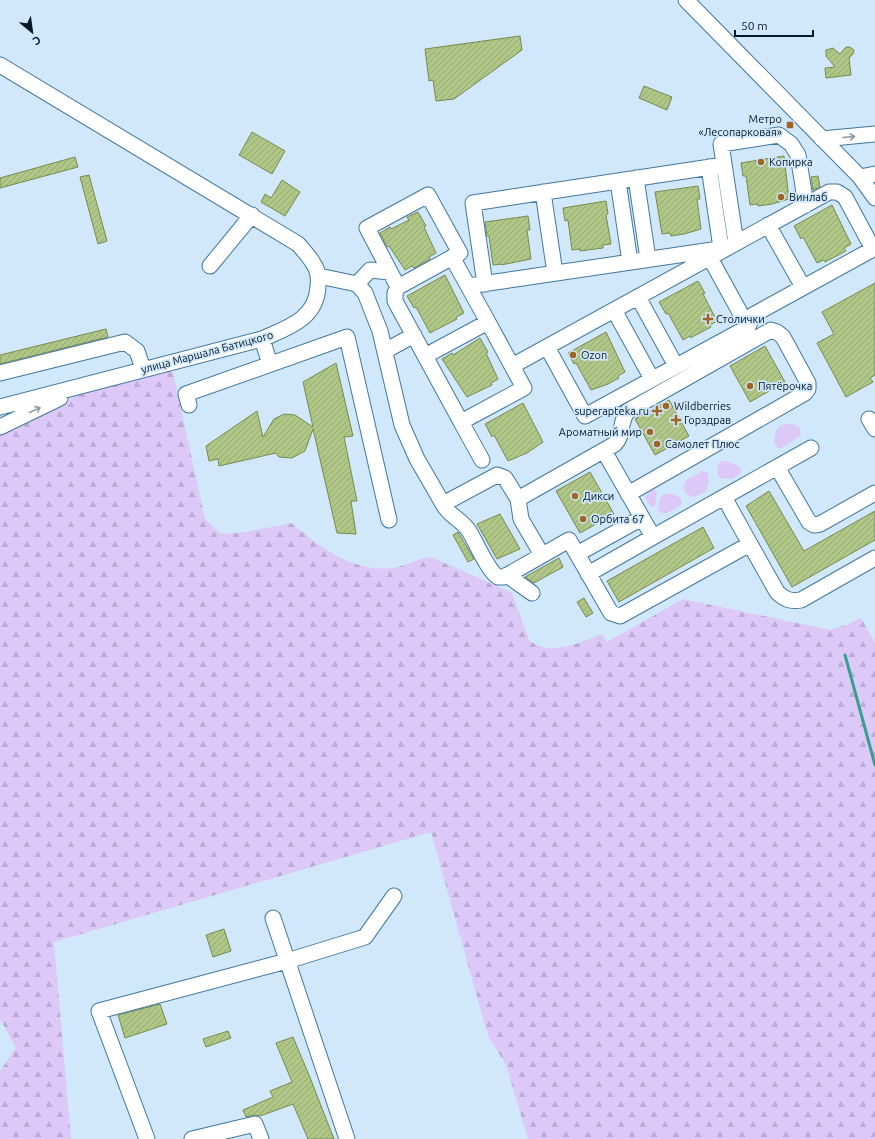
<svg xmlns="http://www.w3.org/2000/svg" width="875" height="1139" viewBox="0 0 875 1139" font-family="Ubuntu,sans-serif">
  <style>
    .forest { fill: url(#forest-firs) }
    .park { fill: #dcc9f8 }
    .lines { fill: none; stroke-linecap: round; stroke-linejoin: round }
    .stream { stroke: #3b9d90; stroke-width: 3 }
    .building { fill: url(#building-hatch); stroke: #788b4e }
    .minor-casing { stroke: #4077a1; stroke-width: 17 }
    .minor { stroke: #fff; stroke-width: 15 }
    .oneway { stroke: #8e989f }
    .poi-dot { fill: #9f6425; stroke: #d1e7fa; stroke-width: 1.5 }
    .labels { text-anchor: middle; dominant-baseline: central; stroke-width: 3.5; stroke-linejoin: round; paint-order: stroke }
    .poi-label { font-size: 11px; fill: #03192a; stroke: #d1e7fa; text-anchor: start }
    .street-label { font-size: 11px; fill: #03192a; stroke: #d1e7fa }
  </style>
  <defs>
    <pattern id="forest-firs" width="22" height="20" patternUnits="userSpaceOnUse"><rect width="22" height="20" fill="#dcc9f8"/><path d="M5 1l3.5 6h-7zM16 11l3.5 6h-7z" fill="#bbacd5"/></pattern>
    <pattern id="building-hatch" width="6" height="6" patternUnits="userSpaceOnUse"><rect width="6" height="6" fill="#b0c686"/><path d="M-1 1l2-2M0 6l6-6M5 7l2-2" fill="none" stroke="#96aa74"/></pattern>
  </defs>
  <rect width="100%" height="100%" fill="#d1e7fa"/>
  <!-- forest -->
  <path class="forest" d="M161,368L173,372L205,519L221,534L246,532L292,523C319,547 354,573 393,568C406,566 418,558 431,557L512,593L529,640C549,658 581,642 602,634L607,642L683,599L831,630L849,624L861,618L875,643V1139H528L506,1065L488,1036L431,832L54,942L71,1139H0V1071L16,1048L0,1019V433L80,394Z"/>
  <!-- park -->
  <path class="park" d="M786,424H793L800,428L801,435L782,448H778L774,443L776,431L780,426Z
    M721,461H727L740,467L741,473L732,479L720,478C716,474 716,466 721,461Z
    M703,471L708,473L709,481L706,491L695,497L686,494L683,488L686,480Z
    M654,489L657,492L655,505L652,507L647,502L645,497L648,493Z
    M664,494C670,493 678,495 682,500L681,505L667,513H661L658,509L660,498Z"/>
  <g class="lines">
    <!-- stream -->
    <path class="stream" d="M845,655L875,765"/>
  </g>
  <!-- building -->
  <path class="building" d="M520,36L522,50L454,99L436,101L433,80L429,81L425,49Z
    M846,47H850L854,50L853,54L849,58L851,75L826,78L825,68L835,67L826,56V50L833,48L840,54Z
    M644,86L672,97L667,110L639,98Z
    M252,132L285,151L272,174L239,155Z
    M784,156L789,199L772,204L758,206V204L750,205L746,176H743L741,163Z
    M75,157L78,167L0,188V178Z
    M89,175L107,241L98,244L80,177Z
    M818,176L820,187L813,190L811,177Z
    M282,180L300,192L285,216L261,202L265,194L271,198Z
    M698,186L700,199H697L701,229L684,234L671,236L670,233L662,234L655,192Z
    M606,201L608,214L606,215L611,244L603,245V248L580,251V249L572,250L568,220L565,221L563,208Z
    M832,205L851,244L844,248L846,251L825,262L824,260L817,263L803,237L801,239L794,226Z
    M418,212L426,226L424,227L436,253L429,257L430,259L414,268L412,266L405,270L389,246L387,247L380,233L390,227L391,229L409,220L407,217Z
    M528,216L530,230H527L531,259L501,265V264L493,265L489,236H487L485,222Z
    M445,275L464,313L456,317L457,319L430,333L416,307L414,308L407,296Z
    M698,281L705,293L703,294L717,321L710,325L711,327L694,336L691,338L690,336L683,340L668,313L666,314L659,302Z
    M875,283V375L870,378L873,382L846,397L817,343L834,334L822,312Z
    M106,329L108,337L0,364V355Z
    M606,332L625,372L618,376L619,378L608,384L591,390L576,363L574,364L568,353Z
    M480,338L488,352L486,353L498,379L491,383L492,385L467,397L442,359L452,353L453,355Z
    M765,346L785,382L750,402L730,366Z
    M336,363L353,436L344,437L357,501H351L356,534L337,533L313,429L305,451L292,458L279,457L276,453L219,466L218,459L209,461L206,446L257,411L263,437L274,419L284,414L295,415L313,427L303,382Z
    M669,400L689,436L655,455L635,419Z
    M523,403L543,442L527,453L508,461L494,435L492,437L485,424Z
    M590,472L614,514L580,533L556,491Z
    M769,491L804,551L875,511V540L792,587L746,506Z
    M500,514L520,549L497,559L477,524Z
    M703,527L714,548L619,602L607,581Z
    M458,532L474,559L468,562L453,535Z
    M559,558L563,567L534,583L525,577Z
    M584,598L593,613L586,617L577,602Z
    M224,929L231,951L213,957L206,935Z
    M160,1004L167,1024L125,1038L118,1015Z
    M228,1031L231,1038L206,1047L203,1039Z
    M293,1037L309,1075L334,1139H308L293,1104L260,1116L253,1115L246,1117L243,1110L273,1097L270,1091L292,1082L276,1043Z"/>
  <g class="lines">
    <!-- minor casing -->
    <g class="minor-casing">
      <path id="minor" d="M686,0L860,177L875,198
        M0,65L298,244C303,250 309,256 313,263C318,270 319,278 318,286C317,319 287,328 262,339L0,407
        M822,139L875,134
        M709,167L721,248
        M860,177L875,174
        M636,178L648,259
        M618,181L630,262
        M543,192L555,273
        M428,195L460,253L398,287L367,228Z
        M768,225L803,287
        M736,243L721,144L779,135L791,144L798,155L806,205
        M710,258L748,327
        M210,266L252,215
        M319,276L357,284L365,293L380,331L402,425L417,459L443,504L497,475L505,478L518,499L615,444C624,435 619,421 628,411L771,330L777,332L783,337L808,383V389L805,393L628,494
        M357,284L370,270L390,272
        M485,284L473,203L724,165
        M468,286L719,249
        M398,287L395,293V301L425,356L488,322L452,257
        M638,297L676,366
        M614,310L652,379
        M262,339L270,364
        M547,347L585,416L748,327L753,315L875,248
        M385,351L414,335
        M425,356L461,422L524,388L488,322
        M512,366L829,192H837L845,197L873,249
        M0,373L125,342L137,351L143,369
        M189,405L186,394L347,337L389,520
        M869,419L875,429
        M461,422L482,460
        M0,427L60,398
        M604,451L653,537L724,497
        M777,467L809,522L814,525L820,524L875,493
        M518,499L521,519L542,555
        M443,504C449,516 462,520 469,531C476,542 488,571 498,577H504L569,540L611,613L620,616L750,544L724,497L811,448
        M750,544L777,592C784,599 790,602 801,600L875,558
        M577,554L642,518
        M588,574L653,537
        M507,575L532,593
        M273,918L347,1139
        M147,1139L99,1011L287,961L365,937L394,896
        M192,1139L255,1124L261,1139"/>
    </g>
    <!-- minor -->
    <use href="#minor" class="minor"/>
  </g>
  <!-- one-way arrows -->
  <defs><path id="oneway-shaft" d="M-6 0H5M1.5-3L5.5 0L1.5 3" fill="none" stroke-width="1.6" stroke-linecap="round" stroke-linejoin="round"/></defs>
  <g class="oneway">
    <use href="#oneway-shaft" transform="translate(849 137) rotate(-5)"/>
    <use href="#oneway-shaft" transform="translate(35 410) rotate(-25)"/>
  </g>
  <!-- markers -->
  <g class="poi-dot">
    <rect x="786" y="121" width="8" height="8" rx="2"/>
    <circle cx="761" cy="162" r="4"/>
    <circle cx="781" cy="197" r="4"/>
    <path d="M706 313h4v4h4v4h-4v4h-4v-4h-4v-4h4z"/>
    <circle cx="573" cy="355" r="4"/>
    <circle cx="750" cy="386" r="4"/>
    <circle cx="666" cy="406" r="4"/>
    <path d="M655 405h4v4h4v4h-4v4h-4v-4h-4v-4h4z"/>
    <path d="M674 414h4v4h4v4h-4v4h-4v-4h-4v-4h4z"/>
    <circle cx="650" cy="432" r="4"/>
    <circle cx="657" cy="444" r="4"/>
    <circle cx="575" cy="496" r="4"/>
    <circle cx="583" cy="519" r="4"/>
  </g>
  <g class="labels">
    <!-- poi labels -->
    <g class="poi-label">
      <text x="782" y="119" text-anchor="end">Метро<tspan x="782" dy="13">«Лесопарковая»</tspan></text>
      <text x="769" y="162">Копирка</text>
      <text x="789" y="197">Винлаб</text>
      <text x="716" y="319">Столички</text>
      <text x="581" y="355">Ozon</text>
      <text x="758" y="386">Пятёрочка</text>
      <text x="674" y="406">Wildberries</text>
      <text x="649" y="411" text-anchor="end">superapteka.ru</text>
      <text x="684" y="420">Горздрав</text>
      <text x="642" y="432" text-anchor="end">Ароматный мир</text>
      <text x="665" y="444">Самолет Плюс</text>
      <text x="583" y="496">Дикси</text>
      <text x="591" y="519">Орбита 67</text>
    </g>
    <!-- street labels -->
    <g class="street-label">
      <text transform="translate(207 352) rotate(-15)">улица Маршала Батицкого</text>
    </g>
  </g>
  <!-- north arrow -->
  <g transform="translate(32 32) rotate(151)" stroke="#d1e7fa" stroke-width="3" paint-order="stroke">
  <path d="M0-3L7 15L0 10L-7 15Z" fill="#03192a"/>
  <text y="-6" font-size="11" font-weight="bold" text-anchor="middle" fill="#03192a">С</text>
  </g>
  <!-- scale -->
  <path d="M735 30v6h78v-6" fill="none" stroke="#03192a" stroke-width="2"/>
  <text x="741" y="30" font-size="12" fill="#03192a" stroke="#d1e7fa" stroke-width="3" paint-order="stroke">50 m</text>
</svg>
